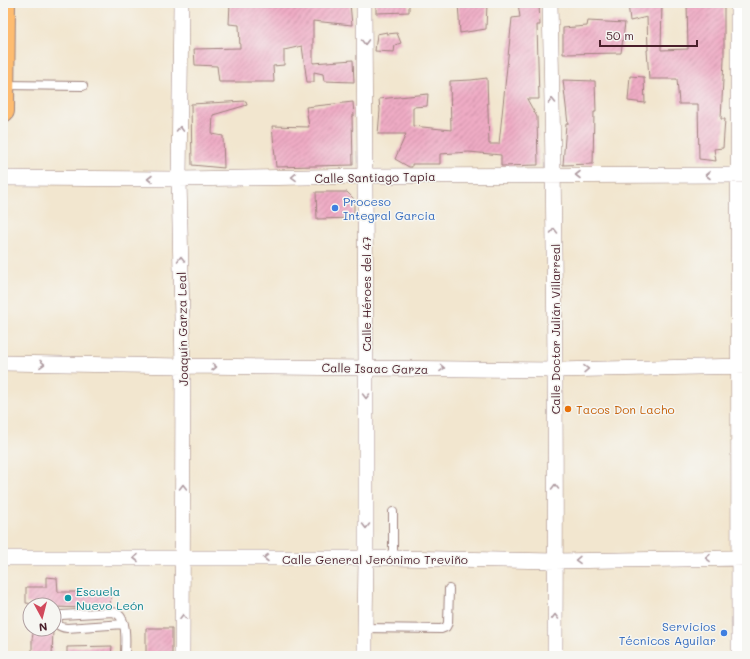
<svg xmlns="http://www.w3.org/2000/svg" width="750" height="659" viewBox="0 0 750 659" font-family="Mali,sans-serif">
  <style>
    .building { fill: url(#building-hatch) }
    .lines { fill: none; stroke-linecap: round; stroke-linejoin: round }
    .lane-casing { stroke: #9e827d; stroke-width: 10 }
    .street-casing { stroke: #9e827d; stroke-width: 16 }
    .primary-casing { stroke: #9e827d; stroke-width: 24 }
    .lane { stroke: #fff; stroke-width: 8 }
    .street { stroke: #fff; stroke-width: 15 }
    .primary { stroke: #febc70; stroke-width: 22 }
    .rail { stroke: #4a1f2b; stroke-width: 3; stroke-dasharray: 6 3; stroke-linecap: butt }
    .oneway { stroke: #ae9aa0 }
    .shop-dot { fill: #3f7fe0; stroke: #f6f6f2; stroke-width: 1.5 }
    .food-dot { fill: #e8710a; stroke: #f6f6f2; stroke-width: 1.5 }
    .culture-dot { fill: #0f9aa8; stroke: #f6f6f2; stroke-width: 1.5 }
    .labels { text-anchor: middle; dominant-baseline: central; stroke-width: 3; stroke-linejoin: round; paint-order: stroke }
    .street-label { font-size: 12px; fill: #4a1f2b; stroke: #f6f6f2 }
    .shop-label { font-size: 12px; fill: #366cbe; stroke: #f6f6f2; text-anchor: start }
    .food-label { font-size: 12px; fill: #c56008; stroke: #f6f6f2; text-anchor: start }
    .culture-label { font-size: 12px; fill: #0d838f; stroke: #f6f6f2; text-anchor: start }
  </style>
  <defs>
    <pattern id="building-hatch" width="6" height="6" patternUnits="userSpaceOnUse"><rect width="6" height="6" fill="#efacc5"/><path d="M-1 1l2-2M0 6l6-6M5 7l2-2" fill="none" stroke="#c48ba0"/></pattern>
  </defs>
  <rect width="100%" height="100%" fill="#f6f6f2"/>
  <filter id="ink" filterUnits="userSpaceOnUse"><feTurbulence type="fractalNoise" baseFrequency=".025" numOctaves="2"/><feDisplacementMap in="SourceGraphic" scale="8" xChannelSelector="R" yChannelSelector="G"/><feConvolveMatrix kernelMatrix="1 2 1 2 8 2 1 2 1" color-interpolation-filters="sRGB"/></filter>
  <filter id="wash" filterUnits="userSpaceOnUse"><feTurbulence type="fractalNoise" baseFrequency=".012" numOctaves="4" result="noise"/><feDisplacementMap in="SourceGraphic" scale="16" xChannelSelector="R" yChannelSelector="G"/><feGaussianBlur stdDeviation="0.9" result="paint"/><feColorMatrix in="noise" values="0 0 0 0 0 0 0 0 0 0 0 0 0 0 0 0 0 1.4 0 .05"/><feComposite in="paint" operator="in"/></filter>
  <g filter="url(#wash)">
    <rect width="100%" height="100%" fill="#f2e6cf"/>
    <g id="blocks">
      <!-- building -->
      <path class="building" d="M230,3H350L352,25L313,21V63L353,60L354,82L324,81L323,74L314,72V82H307L302,46L284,50V65L273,66L274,82H219L217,66L195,65L194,49L240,48L239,25L229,24Z
        M376,3H409V12L376,13Z
        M458,3H487L486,29L460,33Z
        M518,3H539L540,25H537L539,99H527L537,117L538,165L501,166V155L469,152L440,154V164H412V167H409L395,159L406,134H378L380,110L379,99L428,94L427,106L413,107V126L451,130L450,81L471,80L487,78L489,144H499L512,18L520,17Z
        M628,3H662L661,50L688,49L687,3H724V60L721,119H725L723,148L714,149L716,161L699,159L698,104H679L677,79H649L647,50H648L647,17L630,21Z
        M588,21L625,23L621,53L563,54V28L587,26Z
        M387,32V34L397,33L401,43L395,45L394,52L375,51L377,34Z
        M630,76L644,77L645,103L628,101Z
        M563,80L595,81L596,112H594L593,164L563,165L566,124H568Z
        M246,101L247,105L213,115L212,134L223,136L224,168L192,165L191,104Z
        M353,102L354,116H352L353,165L276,167L272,126L309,127L306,107Z
        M316,192H347L354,199V218L317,219Z
        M46,577L57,578L58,592H111L110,607L86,608L54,607V605H41L26,603V587H46Z
        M146,628H172V656H146Z
        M34,629H53L52,656H32V639Z
        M112,646L111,656H67V647Z"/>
    </g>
  </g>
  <g filter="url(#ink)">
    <use href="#blocks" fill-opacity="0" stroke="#9e827d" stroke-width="1"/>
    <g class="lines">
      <!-- lane casing -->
      <g class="lane-casing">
        <path id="lane" d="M4,85L83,86
          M393,558V512
          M124,624L67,628C58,627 57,625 58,617L61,615L113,612C129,615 125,644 125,656
          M365,628L441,629L446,627L448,623L449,589"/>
      </g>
      <!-- street casing -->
      <g class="street-casing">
        <path id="street" d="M181,3L179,179L183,366L182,656
          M364,3L366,367V558L365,628V656
          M550,3C555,221 556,438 555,656
          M738,3L739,656
          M3,178L179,179L366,176L747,175
          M3,363L183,366L555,370L747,366
          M3,558H393L555,561L747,558"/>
      </g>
      <!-- primary casing -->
      <g class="primary-casing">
        <path id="primary" d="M3,111L4,3"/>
      </g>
      <!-- lane -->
      <use href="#lane" class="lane"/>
      <!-- street -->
      <use href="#street" class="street"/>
      <!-- primary -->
      <use href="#primary" class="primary"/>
      <!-- rail -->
      <path class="rail" d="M3,12L4,3"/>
    </g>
    <!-- one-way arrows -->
    <defs><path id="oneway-chevron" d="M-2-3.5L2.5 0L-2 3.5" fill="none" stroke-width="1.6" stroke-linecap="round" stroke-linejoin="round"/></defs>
    <g class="oneway">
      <use href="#oneway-chevron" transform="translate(365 42) rotate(89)"/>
      <use href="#oneway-chevron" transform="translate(552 101) rotate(-91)"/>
      <use href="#oneway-chevron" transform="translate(180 129) rotate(-89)"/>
      <use href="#oneway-chevron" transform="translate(578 175) rotate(180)"/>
      <use href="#oneway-chevron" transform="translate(708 175) rotate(180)"/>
      <use href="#oneway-chevron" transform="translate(294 177) rotate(179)"/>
      <use href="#oneway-chevron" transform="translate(150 179) rotate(-180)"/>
      <use href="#oneway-chevron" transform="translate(554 231) rotate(-90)"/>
      <use href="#oneway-chevron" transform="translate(181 259) rotate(-91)"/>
      <use href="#oneway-chevron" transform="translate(42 364) rotate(1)"/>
      <use href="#oneway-chevron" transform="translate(214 367)"/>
      <use href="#oneway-chevron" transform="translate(442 368) rotate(1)"/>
      <use href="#oneway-chevron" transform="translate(586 369) rotate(-1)"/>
      <use href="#oneway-chevron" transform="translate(366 396) rotate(90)"/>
      <use href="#oneway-chevron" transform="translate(183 487) rotate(-90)"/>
      <use href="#oneway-chevron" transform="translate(555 487) rotate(-90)"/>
      <use href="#oneway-chevron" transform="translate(366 526) rotate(90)"/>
      <use href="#oneway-chevron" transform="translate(136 558) rotate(-180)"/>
      <use href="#oneway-chevron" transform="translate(266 558) rotate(-180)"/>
      <use href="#oneway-chevron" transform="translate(708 558) rotate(179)"/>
      <use href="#oneway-chevron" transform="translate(578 560) rotate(179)"/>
      <use href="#oneway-chevron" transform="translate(183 617) rotate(-90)"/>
      <use href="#oneway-chevron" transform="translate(555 617) rotate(-90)"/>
    </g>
  </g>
  <!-- markers -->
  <g class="shop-dot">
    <circle cx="335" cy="208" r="4"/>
    <circle cx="724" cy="633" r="4"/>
  </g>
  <circle class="food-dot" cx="568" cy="409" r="4"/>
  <circle class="culture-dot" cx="68" cy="598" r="4"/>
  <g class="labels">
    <!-- street labels -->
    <g class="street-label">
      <text transform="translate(375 177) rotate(-1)">Calle Santiago Tapia</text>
      <text transform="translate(366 294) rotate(-90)">Calle Héroes del 47</text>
      <text transform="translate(182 329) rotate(-91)">Joaquín Garza Leal</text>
      <text transform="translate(555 329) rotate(-90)">Calle Doctor Julián Villarreal</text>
      <text transform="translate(375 368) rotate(1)">Calle Isaac Garza</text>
      <text x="375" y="559">Calle General Jerónimo Treviño</text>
    </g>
    <!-- shop labels -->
    <g class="shop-label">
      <text x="343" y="201">Proceso<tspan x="343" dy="14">Integral Garcia</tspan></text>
      <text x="716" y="626" text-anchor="end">Servicios<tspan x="716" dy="14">Técnicos Aguilar</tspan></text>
    </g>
    <!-- food labels -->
    <g class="food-label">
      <text x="576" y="409">Tacos Don Lacho</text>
    </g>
    <!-- culture labels -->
    <g class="culture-label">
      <text x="76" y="591">Escuela<tspan x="76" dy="14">Nuevo León</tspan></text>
    </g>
  </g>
  <!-- margin -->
  <rect width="750" height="659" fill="none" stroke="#f6f6f2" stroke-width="16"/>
  <!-- north arrow -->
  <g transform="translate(42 617) rotate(173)"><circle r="19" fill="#f6f6f2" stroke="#b1a0a2"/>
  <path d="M0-3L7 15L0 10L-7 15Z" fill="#d1495b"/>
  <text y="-6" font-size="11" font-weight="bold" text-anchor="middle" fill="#4a1f2b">N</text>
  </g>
  <!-- scale -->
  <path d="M600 40v6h97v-6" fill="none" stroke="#4a1f2b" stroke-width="2"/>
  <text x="606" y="40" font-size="12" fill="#4a1f2b" stroke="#f6f6f2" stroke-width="3" paint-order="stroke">50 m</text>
</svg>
